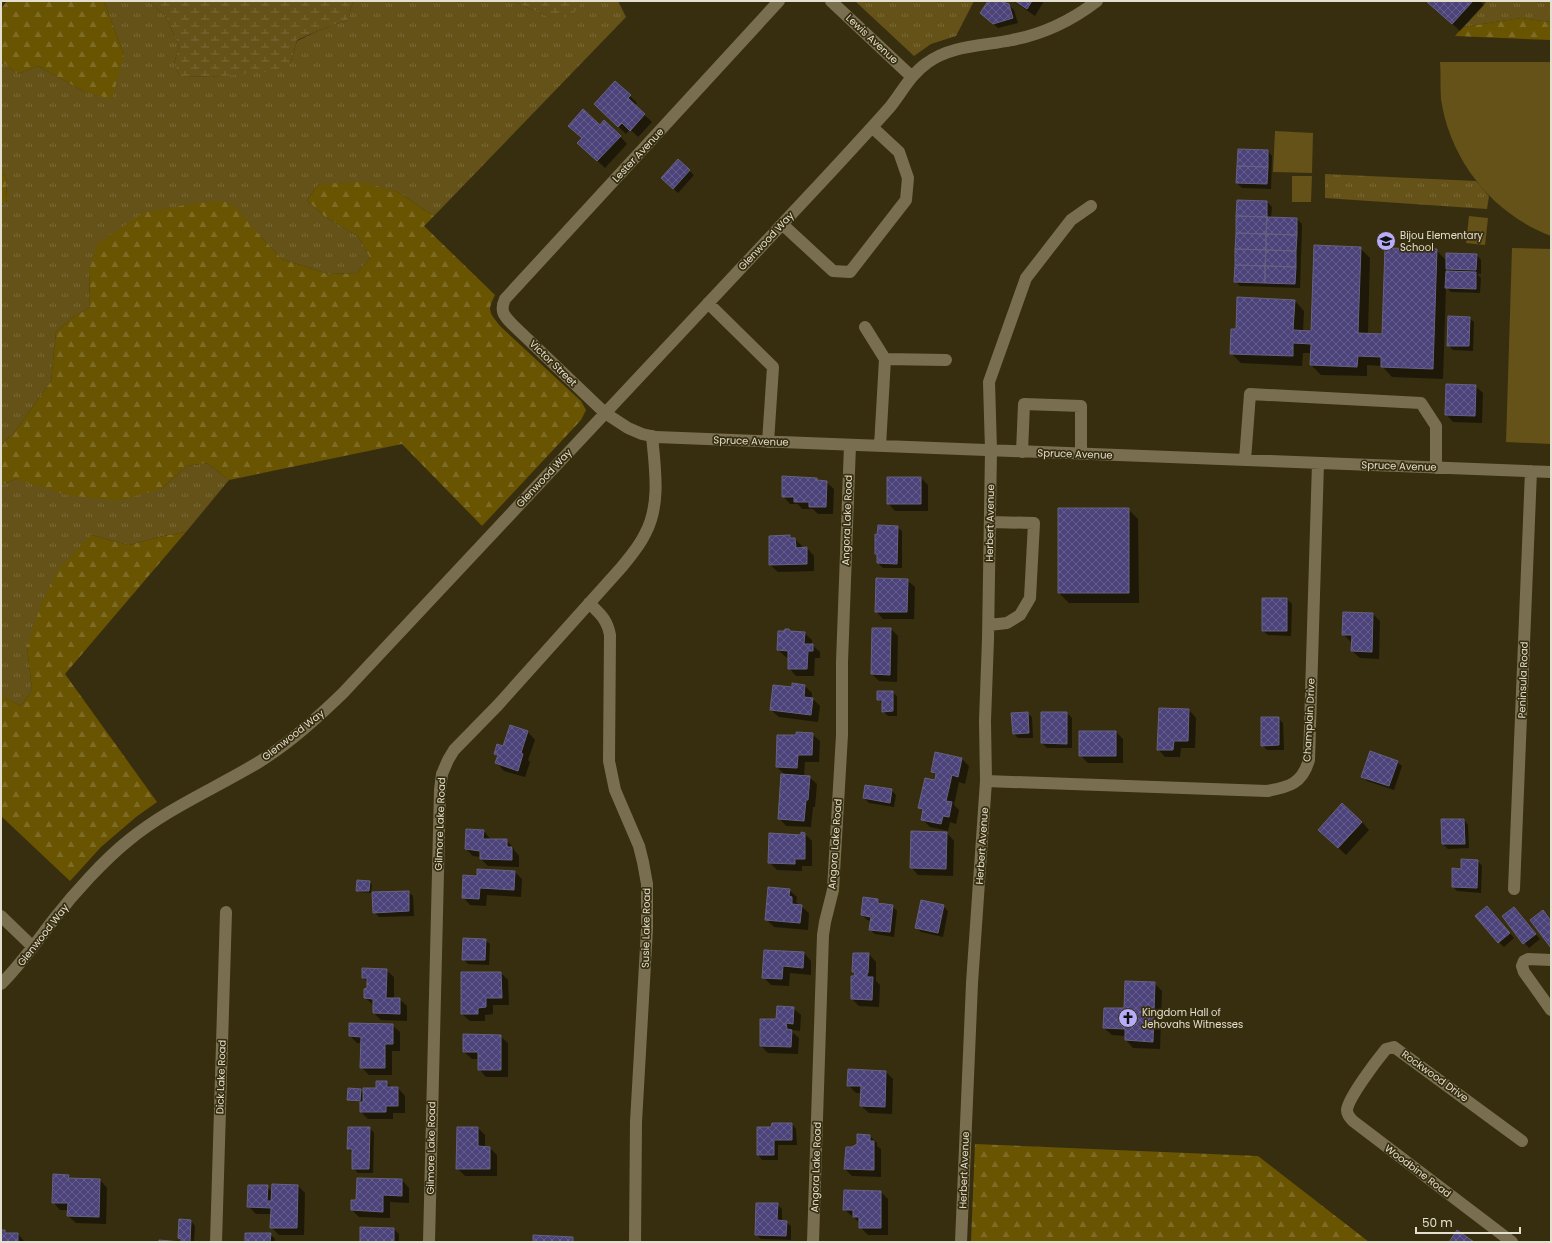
<svg xmlns="http://www.w3.org/2000/svg" width="1552" height="1243" viewBox="0 0 1552 1243" font-family="Poppins,sans-serif">
  <style>
    .grass { fill: url(#grass-tufts) }
    .forest { fill: url(#forest-firs) }
    .wetland { fill: url(#wetland-marsh) }
    .garden { fill: #645218 }
    .shadow { fill: #0007; fill-rule: evenodd }
    .building { fill: url(#building-cross-hatch); stroke: #656280 }
    .lines { fill: none; stroke-linecap: round; stroke-linejoin: round }
    .minor { stroke: #796f50; stroke-width: 12 }
    .labels { text-anchor: middle; dominant-baseline: central; stroke-width: 3.5; stroke-linejoin: round; paint-order: stroke }
    .street-label { font-size: 10px; fill: #e4dfce; stroke: #372e10 }
    .poi-label { font-size: 10px; fill: #e4dfce; stroke: #372e10; text-anchor: start }
  </style>
  <defs>
    <pattern id="grass-tufts" width="24" height="20" patternUnits="userSpaceOnUse"><rect width="24" height="20" fill="#645218"/><path d="M3 7l-1-3M5 7V3M7 7l1-3M15 17l-1-3M17 17v-4M19 17l1-3" fill="none" stroke="#7a6a38"/></pattern>
    <pattern id="forest-firs" width="22" height="20" patternUnits="userSpaceOnUse"><rect width="22" height="20" fill="#695402"/><path d="M5 1l3.5 6h-7zM16 11l3.5 6h-7z" fill="#7e6c26"/></pattern>
    <pattern id="wetland-marsh" width="20" height="14" patternUnits="userSpaceOnUse"><rect width="20" height="14" fill="#645218"/><path d="M1 5h8M5 5V1M11 12h8M15 12V8" fill="none" stroke="#7a6a38"/></pattern>
    <pattern id="building-cross-hatch" width="8" height="8" patternUnits="userSpaceOnUse"><rect width="8" height="8" fill="#4d437b"/><path d="M0 0l8 8M0 8l8-8" fill="none" stroke="#665e8d"/></pattern>
  </defs>
  <rect width="100%" height="100%" fill="#372e10"/>
  <!-- grass -->
  <path class="grass" d="M103,1H149L166,17L179,46L174,64L180,77L224,76L291,62L297,41L320,30L348,20L353,1H512L549,17H571L582,1H618L626,17L434,216L398,192L319,184L307,200L324,216L358,236L370,258L357,273L328,274L282,259L260,236L89,271L90,307L72,318L56,332L51,381L14,433L1,444V206L7,200L6,176L1,173V61L17,74L38,66L85,92L124,55L105,4Z
    M855,1H974L956,36L931,44L914,56Z
    M1487,1H1551V22L1521,18L1463,27Z
    M1325,174L1476,181L1489,196L1487,209L1325,198Z
    M207,463L229,480L186,532L163,536L129,545L91,535L27,646L32,690L21,706L2,697L1,485L16,479L161,489L187,466Z"/>
  <!-- forest -->
  <path class="forest" d="M7,1H103L105,4L124,55L112,99L85,92L38,66L17,74L1,61V9Z
    M1521,18L1551,22V40L1455,36L1463,27Z
    M1,173L6,176L7,200L1,206Z
    M362,182L398,192L434,216L424,226L495,295C487,311 489,312 500,326L581,401L586,410L581,420L482,526L402,444L229,480L207,463L187,466L161,489L117,501L67,495L16,479L1,485V444L14,433L51,381L56,332L72,318L90,307L89,271L97,244L143,213L190,204L224,201L237,208L260,236L282,259L328,274L357,273L370,258L358,236L324,216L307,200L319,184Z
    M186,532L65,674L157,802L136,817L101,847L70,881L1,816V696L21,706L32,690L27,646L41,605L59,568L91,535L129,545L163,536Z
    M975,1144L1258,1156L1369,1242H971Z"/>
  <!-- wetland -->
  <path class="wetland" d="M149,1H353L348,20L320,30L297,40L291,62L276,71L224,76L180,77L174,64L179,46L166,17Z
    M512,1H582V2L571,17H549Z"/>
  <!-- garden -->
  <path class="garden" d="M1440,62H1551V236C1493,214 1450,161 1441,99C1440,87 1441,74 1440,62Z
    M1275,131L1313,133L1312,173L1273,172Z
    M1292,176H1312L1311,202H1292Z
    M1469,216L1488,218L1485,245L1466,243Z
    M1512,248L1551,249V444L1506,442Z"/>
  <!-- shadow -->
  <path class="shadow" d="M989,1H998L1009,5L1014,10L1018,23L998,28L986,17Z
    M1013,1H1044L1035,16Z
    M1430,1H1480L1484,5L1460,31L1436,9Z
    M630,96L637,103L635,106L652,122L638,137L630,129L626,134L602,111Z
    M600,126L620,136L627,144L605,168L586,150Z
    M1268,151L1272,156L1271,189L1242,188L1237,183Z
    M679,161L694,175L678,193L663,178Z
    M1267,202L1272,207L1271,218L1297,219L1302,224L1300,288L1240,286L1235,281Z
    M1360,248L1370,258L1368,334L1383,335L1436,250L1447,261L1477,255L1481,260V274H1477L1481,278L1480,293L1451,292L1446,287L1443,379L1392,377L1382,366L1367,365V376L1321,375L1311,365L1312,353H1303L1302,366L1241,363L1231,353L1237,330L1294,300L1304,311L1303,331L1312,332ZM1446,268L1448,270L1451,272H1446Z
    M1469,318L1474,322L1473,351L1453,350L1448,345Z
    M1475,386L1483,393L1482,423L1453,422L1446,414Z
    M921,478L928,485V511H895L888,503Z
    M816,479L818,481L826,482L834,489L833,514H818L813,509H802L798,504H790L783,496Z
    M1128,509L1138,519L1139,603H1069L1059,593Z
    M897,527L902,531V568H883L878,563V556L876,554Z
    M790,536L792,539H795L802,546V548H807L814,556V571L778,572L770,565ZM794,542H796L797,552Z
    M907,580L915,587L914,619H883L876,611Z
    M1287,599L1292,604L1291,636L1268,635L1263,631Z
    M1373,614L1380,621L1379,659L1360,658L1352,651L1353,642H1351L1343,634Z
    M891,629L898,636L897,682L879,681L872,674Z
    M790,632L804,633L812,640V645L820,652V658H815L814,676H796L789,668V658L786,657L778,650Z
    M805,686L812,693V698L820,706L818,722L779,717L771,710L793,688Z
    M892,692L897,696V716H888L883,711V704L878,699Z
    M1189,710L1196,718L1195,748H1181L1180,757H1165L1158,749Z
    M1027,713L1032,717L1033,738H1018L1014,734Z
    M1042,713H1067L1072,718V748H1047L1042,743Z
    M1278,718L1283,723L1284,750H1267L1262,745Z
    M528,732L535,740L528,760L530,762L525,777L504,771L497,763L499,757L495,753Z
    M1116,732L1123,739V763H1088L1080,755Z
    M812,734L820,741L819,762H805L804,776L809,777L817,784L815,807H813L811,827L786,826L779,818L785,775L777,767L797,736Z
    M962,759L969,766L965,784L959,782L954,805L959,810L956,824L950,822L948,831L930,827L922,819L924,812L920,808L935,782L937,776L932,772Z
    M1397,762L1402,766L1394,790L1367,781L1362,776Z
    M891,790L896,795L894,807L869,803L864,798Z
    M1464,820L1468,825L1469,848L1448,849L1443,844Z
    M1362,822L1369,830L1346,855L1327,837Z
    M484,831L491,840H506L514,848V850L519,856V867L488,866L481,859V857L473,856L466,849Z
    M947,833L954,841L953,876L918,875L911,867Z
    M805,834L812,841V866H802V871L777,870L769,862Z
    M1478,861L1482,866L1481,893L1457,891L1453,887L1462,870Z
    M515,872L522,879L521,897L487,895L486,906L470,905L463,897L478,877Z
    M369,882L372,884L371,893L359,892L357,890Z
    M789,890L797,897L796,902L809,913L808,930L774,927L766,919Z
    M408,892L413,896L414,916L379,917L374,912Z
    M878,900L882,904L892,906L897,911L894,937L875,934L870,930L872,921L867,920L862,915Z
    M943,906L948,911L943,937L921,932L916,927Z
    M1514,908L1540,939L1529,948L1503,917Z
    M1492,912L1514,938L1504,947L1499,942Z
    M485,940L490,944L489,965L468,964L463,959Z
    M804,953L811,961V975L790,973L789,986L771,985L763,977Z
    M869,954L876,962V981L880,985L879,1007L859,1006L852,999L856,974L853,971Z
    M386,970L394,977V999H399L407,1006V1021L381,1020L374,1013V1005L365,998L368,989V983L363,977Z
    M462,973H501L508,980L509,1005H493V1014L485,1015V1021H470L462,1014Z
    M1154,983L1162,991L1160,1049L1133,1048L1126,1040V1036L1112,1035L1104,1028Z
    M793,1008L801,1015L800,1031L793,1030V1033L799,1038L798,1054L768,1053L761,1046L777,1020Z
    M392,1025L400,1032V1051H392V1075H369L361,1067L362,1043H357L350,1036Z
    M500,1036L508,1043V1077H486L479,1069V1059H472L464,1052Z
    M886,1072L893,1079L892,1114L869,1113L861,1106L862,1093H856L848,1085Z
    M386,1082L392,1088H398L405,1096V1113H393V1119H368L361,1112V1102L350,1101L348,1099L360,1090L364,1093L377,1089Z
    M792,1124L796,1129L797,1145H778V1160H762L758,1155V1128H772Z
    M370,1128L374,1133L373,1173H358L353,1168V1154L348,1148Z
    M478,1128L485,1135V1148H490L497,1155V1176H465L457,1168Z
    M870,1136L877,1143V1146L881,1149V1177L852,1176L845,1169V1154Z
    M68,1176L72,1180H100L107,1188L106,1224L76,1223L68,1216V1210H60L53,1202Z
    M402,1180L409,1188V1203L390,1202V1218L359,1217L352,1210L357,1201Z
    M273,1185L298,1186L305,1193L304,1235H279L271,1227V1214H256L248,1206L267,1186L272,1192Z
    M881,1192L888,1199V1235H868L860,1227V1223L844,1209Z
    M777,1204L782,1209V1222H786L791,1226V1240L761,1239L756,1234Z
    M191,1221L195,1226L194,1242H182L179,1238Z
    M361,1228L394,1229L399,1234V1242H361Z
    M1,1231H4L7,1234H18L25,1242H1Z
    M270,1234L275,1239V1242H246Z"/>
  <!-- building -->
  <path class="building" d="M988,1H1001L1009,4L1013,18L993,24L980,13Z
    M1015,1H1032L1027,9Z
    M1428,1H1473L1452,24L1427,2Z
    M615,81L631,95L628,98L645,114L630,131L622,123L618,127L594,104Z
    M583,109L600,125L604,120L621,136L597,161L577,143L582,138L568,126Z
    M1238,149L1268,150V167L1237,166Z
    M678,159L690,170L673,189L661,178Z
    M1237,166L1268,167L1267,184L1236,183Z
    M1237,200L1267,201V217L1236,216Z
    M1236,216L1267,217L1266,234L1236,233Z
    M1267,217L1297,218V235L1266,234Z
    M1236,233L1266,234V250L1235,249Z
    M1266,234L1297,235L1296,251L1266,250Z
    M1314,245L1361,247L1358,333L1382,334L1385,248L1437,249L1433,369L1381,367V357L1358,356L1357,367L1310,365L1311,344L1293,343V356L1230,354L1231,329H1236L1237,297L1295,300L1293,330L1311,331Z
    M1235,249L1266,250L1265,266L1235,265Z
    M1266,250L1296,251V267L1265,266Z
    M1446,253L1477,254L1476,270L1446,269Z
    M1235,265L1265,266V283L1234,282Z
    M1265,266L1296,267L1295,284L1265,283Z
    M1446,271L1476,272V289L1445,288Z
    M1448,316L1470,317L1469,346H1447Z
    M1446,384L1476,385L1475,416L1445,415Z
    M782,476L817,478V480L827,481L826,507H809V502H794V497H782Z
    M887,477H921V504H887Z
    M1058,508H1129V593H1058Z
    M878,525L898,526L897,564L877,563V554H875V534L877,535Z
    M790,535V538H795L796,548L807,547V564L769,565V536Z
    M876,578L908,579L907,612H875Z
    M1262,598H1287V631H1262Z
    M1343,612L1373,613L1372,652L1351,651L1352,635H1342Z
    M872,628H891L890,675L871,674Z
    M785,629H789L790,631L805,632L804,644H813V651H808L807,669H788V651L777,650L778,631H784Z
    M792,683L805,685L804,697L813,698L811,715L770,710L773,685L792,687Z
    M877,691H893V711L882,712V700H877Z
    M1159,708L1189,709L1188,741H1174L1173,750H1157Z
    M1028,712L1029,733L1013,734L1011,713Z
    M1041,712H1067V744L1041,743Z
    M1261,717H1279V745L1261,746Z
    M510,725L528,731L521,753L523,754L518,771L495,763L498,755L494,754L497,744L503,746Z
    M1079,731H1116V756H1079Z
    M796,732L813,733L812,755H798L797,768L776,767L777,735H796Z
    M1370,751L1398,761L1389,786L1361,777Z
    M935,752L962,758L958,777L952,775L946,801L952,802L949,817L943,816L941,824L921,820L923,809L918,808L925,778L935,780L936,773L931,772Z
    M781,774L810,776L808,800H806L804,821L778,819Z
    M865,785L892,789L890,803L863,798Z
    M1342,803L1362,822L1338,848L1318,830Z
    M1441,819H1464L1465,844H1442Z
    M466,829L484,830L483,839H507V847H512V860L480,859V851L465,849Z
    M911,831L947,832L946,869L910,868Z
    M801,832L805,833V859H795V864L768,863L769,833L801,835Z
    M1461,859L1478,860L1477,888L1452,887V868L1461,869Z
    M477,869L515,871L514,890L480,888L479,899L462,898L463,875L477,876Z
    M357,880L370,881L369,891H356Z
    M768,887L790,889L789,896L792,897V904L802,905L800,923L765,920Z
    M409,891V911L373,913L372,892Z
    M863,897L878,899V903L893,905L890,932L869,930L871,917H873V915H871L870,917L861,915Z
    M921,900L944,905L938,933L915,928Z
    M1487,906L1510,933L1498,943L1475,916Z
    M1514,907L1536,934L1523,944L1502,916Z
    M1543,910L1551,921V948L1530,920Z
    M463,938L486,939L485,960H462Z
    M764,950L804,952L803,968L783,966L782,979L762,978Z
    M853,953H869L868,973H867V977H873L872,1000L851,999V976H854L855,972H852Z
    M362,968L387,969L386,998H400V1014L373,1013V999L364,998V989L367,988V978H362Z
    M461,972H501L502,998H486V1007L478,1008V1014H461Z
    M1125,981L1155,982L1153,1042L1125,1040V1029L1103,1028L1104,1008H1124Z
    M777,1006L794,1007L793,1024L786,1023L787,1029L792,1030L791,1047L760,1046V1019H776Z
    M349,1023L393,1024V1044H385V1068H360L361,1037L349,1036Z
    M463,1034L501,1035V1070H478V1052H463Z
    M848,1069L886,1071L885,1107L860,1106L861,1086H847Z
    M376,1081H387V1087H398V1106H386V1112H360V1102H363V1088H376Z
    M348,1088L361,1089L360,1101L347,1100Z
    M772,1123H792V1140H774V1155H757V1127H771Z
    M348,1127H370L369,1169H352V1149H347Z
    M457,1127H478V1146L490,1147V1169H456Z
    M857,1134L870,1135V1141H874V1170L844,1169L846,1147H852L857,1144Z
    M53,1174L69,1175L68,1178L100,1179L99,1217L67,1216L68,1203H52Z
    M357,1178L402,1179V1196L383,1195V1212L351,1210V1200H356Z
    M272,1184L298,1185L297,1228H270L271,1208L247,1207L248,1185H268L267,1201H271Z
    M844,1190L881,1191V1228H859V1217H853V1210H843Z
    M756,1203H778L777,1220L787,1221L786,1236L755,1235Z
    M179,1219L191,1220L190,1242H159V1240L181,1242V1239L178,1238Z
    M360,1227L394,1228V1242H360Z
    M1,1230H5V1233H18V1242H1Z
    M1457,1230L1474,1242H1449Z
    M245,1233H271L270,1242H245Z
    M533,1235L573,1237V1242H533Z"/>
  <g class="lines">
    <!-- minor -->
    <path class="minor" d="M779,1L505,299C499,312 505,317 514,326L605,413L628,428L642,434L656,437L1551,472
      M831,1L912,77
      M782,224L833,271L850,272L906,200L908,178L899,152L872,127
      M708,303L773,367L768,442
      M865,327L885,359L880,446
      M885,359L946,360
      M1022,452L1024,404L1081,406V454
      M1245,460L1250,394L1421,403L1436,426V468
      M589,603C600,614 607,619 610,635L609,761L615,790L639,846L643,862L647,884V929L636,1122L635,1242
      M989,625L1007,623L1020,615L1030,598L1034,523L990,522
      M986,781L1267,791C1289,787 1302,784 1309,760L1318,463
      M1514,889L1531,471
      M1,916L33,947
      M1551,960L1528,959L1524,961L1522,966L1524,972L1551,1010
      M1,984C21,964 37,941 54,919C74,893 104,860 129,840C168,808 216,788 259,762C290,743 317,718 343,693C487,540 629,387 773,234C812,192 852,150 890,107C902,92 911,74 927,63C951,45 984,46 1012,40C1044,34 1071,21 1097,1
      M216,1242L226,912
      M429,1242L440,790L442,774L448,760L454,750L498,705L620,569C629,558 639,547 645,534C661,505 655,468 652,436
      M813,1242L823,935L825,922L833,890L842,735V662L850,445
      M961,1242L972,983L986,781L985,721L988,639L991,450L989,382L1026,278L1071,220L1091,206
      M1512,1242L1353,1121C1350,1118 1347,1115 1347,1110C1348,1098 1377,1060 1386,1049L1394,1047L1522,1141"/>
  </g>
  <!-- icons -->
  <defs>
    <g id="school-disc" transform="scale(1)"><circle r="9.5" fill="#b6acf8" stroke="#372e10"/><path d="M0-5L7-2L0 1L-7-2ZM-4 1L0 2.5L4 1V4Q0 6-4 4Z" fill="#111"/></g>
    <g id="church-disc" transform="scale(1)"><circle r="9.5" fill="#b6acf8" stroke="#372e10"/><path d="M-1.2-6h2.4v3.5h3.3v2.4h-3.3V6h-2.4V-.1h-3.3v-2.4h3.3Z" fill="#111"/></g>
  </defs>
  <g fill-rule="evenodd">
    <use href="#school-disc" x="1386" y="241"/>
    <use href="#church-disc" x="1128" y="1018"/>
  </g>
  <g class="labels">
    <!-- street labels -->
    <g class="street-label">
      <text transform="translate(872 39) rotate(43)">Lewis Avenue</text>
      <text transform="translate(638 155) rotate(-47)">Lester Avenue</text>
      <text transform="translate(766 241) rotate(-47)">Glenwood Way</text>
      <text transform="translate(553 363) rotate(44)">Victor Street</text>
      <text transform="translate(751 441) rotate(2)">Spruce Avenue</text>
      <text transform="translate(1075 454) rotate(2)">Spruce Avenue</text>
      <text transform="translate(1399 466) rotate(2)">Spruce Avenue</text>
      <text transform="translate(544 478) rotate(-47)">Glenwood Way</text>
      <text transform="translate(847 520) rotate(-88)">Angora Lake Road</text>
      <text transform="translate(990 523) rotate(-89)">Herbert Avenue</text>
      <text transform="translate(1523 680) rotate(-88)">Peninsula Road</text>
      <text transform="translate(1309 720) rotate(-87)">Champlain Drive</text>
      <text transform="translate(293 735) rotate(-38)">Glenwood Way</text>
      <text transform="translate(440 824) rotate(-88)">Gilmore Lake Road</text>
      <text transform="translate(835 844) rotate(-86)">Angora Lake Road</text>
      <text transform="translate(982 846) rotate(-86)">Herbert Avenue</text>
      <text transform="translate(646 928) rotate(-89)">Susie Lake Road</text>
      <text transform="translate(43 935) rotate(-52)">Glenwood Way</text>
      <text transform="translate(1435 1076) rotate(36)">Rockwood Drive</text>
      <text transform="translate(221 1077) rotate(-88)">Dick Lake Road</text>
      <text transform="translate(431 1148) rotate(-89)">Gilmore Lake Road</text>
      <text transform="translate(816 1167) rotate(-88)">Angora Lake Road</text>
      <text transform="translate(964 1170) rotate(-88)">Herbert Avenue</text>
      <text transform="translate(1418 1171) rotate(37)">Woodbine Road</text>
    </g>
    <!-- poi labels -->
    <g class="poi-label">
      <text x="1400" y="235">Bijou Elementary<tspan x="1400" dy="12">School</tspan></text>
      <text x="1142" y="1012">Kingdom Hall of<tspan x="1142" dy="12">Jehovahs Witnesses</tspan></text>
    </g>
  </g>
  <!-- border -->
  <rect width="1552" height="1243" fill="none" stroke="#e4dfce" stroke-width="4"/>
  <!-- scale -->
  <path d="M1416 1227v6h104v-6" fill="none" stroke="#e4dfce" stroke-width="2"/>
  <text x="1422" y="1227" font-size="12" fill="#e4dfce" stroke="#372e10" stroke-width="3" paint-order="stroke">50 m</text>
</svg>
